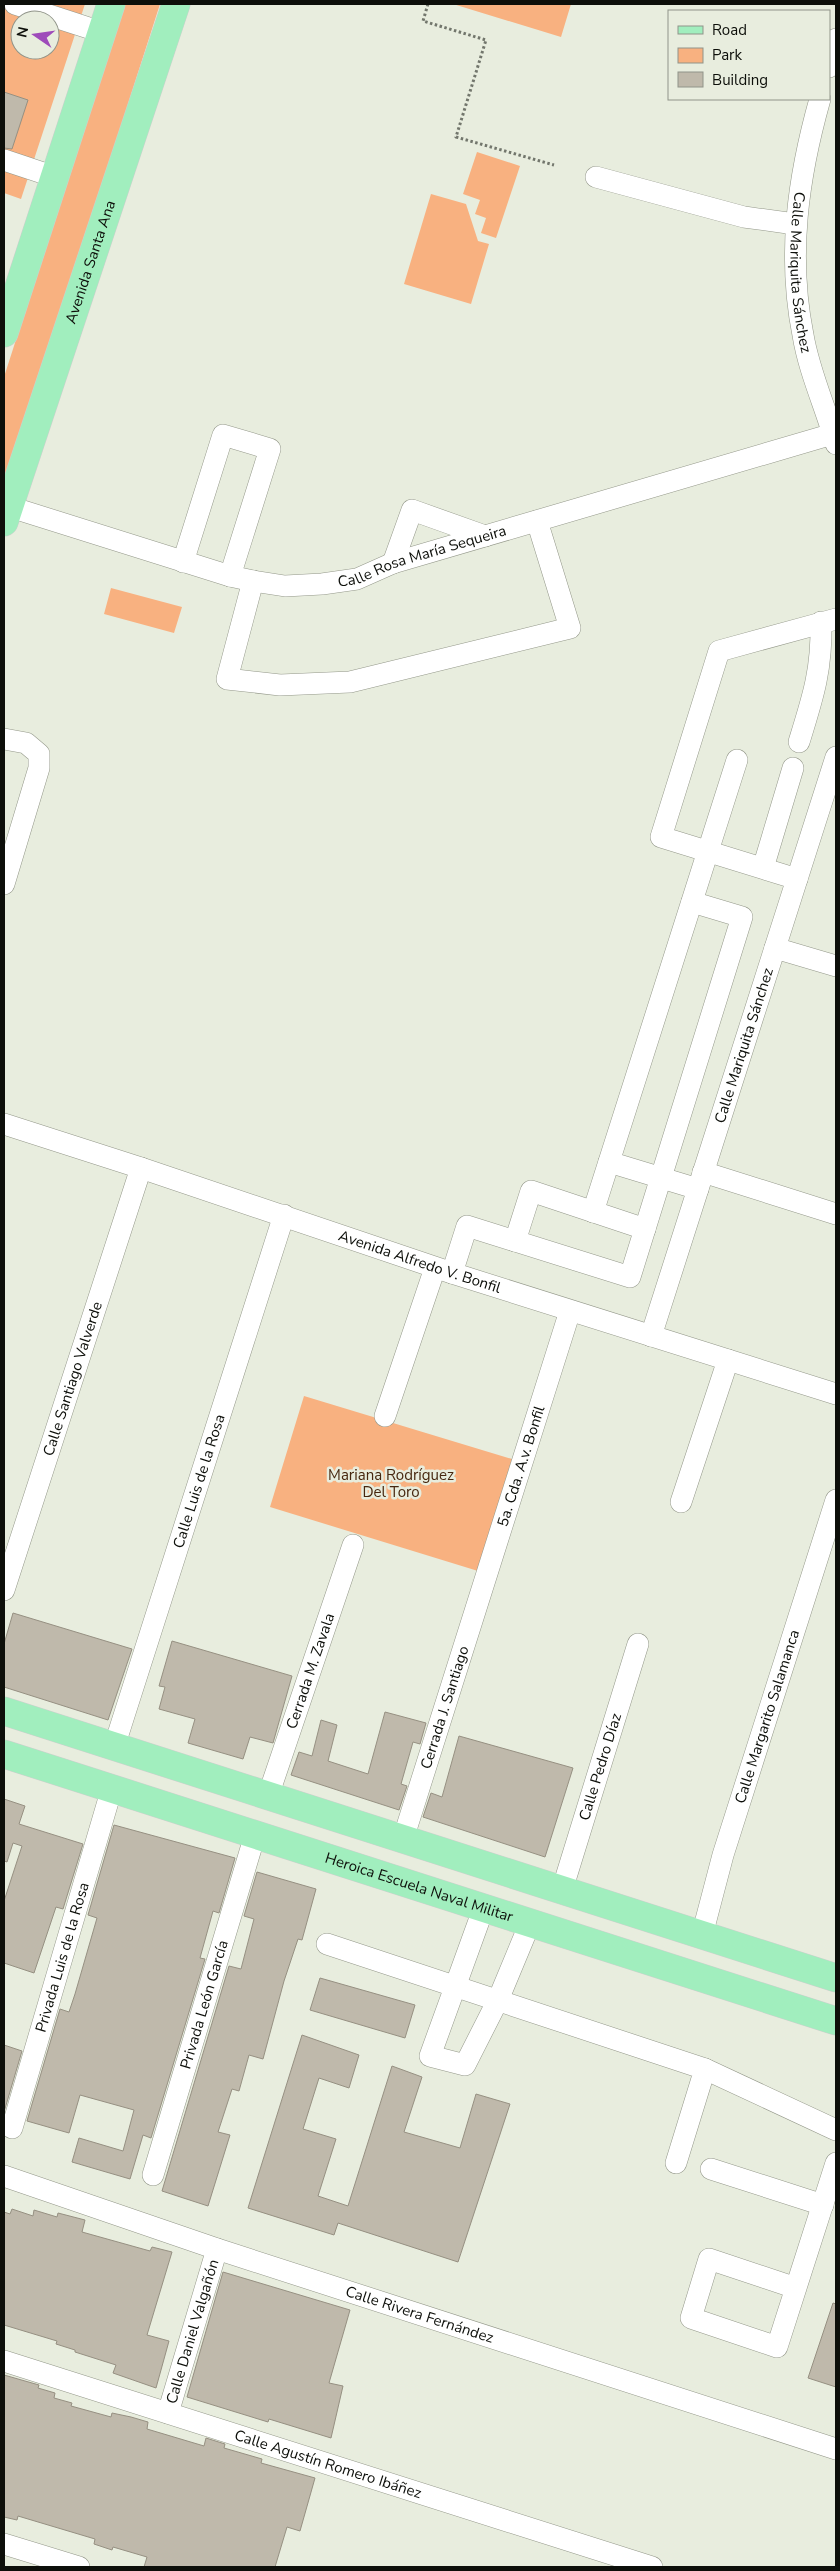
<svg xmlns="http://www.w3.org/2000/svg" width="840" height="2571" viewBox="0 0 840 2571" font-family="'Nunito Sans',sans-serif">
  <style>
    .green { fill: #f8b180; fill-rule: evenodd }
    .building { fill: #bfb9ab; stroke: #969082 }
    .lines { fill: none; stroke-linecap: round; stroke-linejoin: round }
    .minor-casing { stroke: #94988a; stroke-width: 22 }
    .major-casing { stroke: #cfcfce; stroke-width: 29 }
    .path { stroke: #72766c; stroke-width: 3; stroke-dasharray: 2.5 2.5; stroke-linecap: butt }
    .minor { stroke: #fff; stroke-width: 21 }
    .major { stroke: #a1eebe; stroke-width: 28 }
    .labels { text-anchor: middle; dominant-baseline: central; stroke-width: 5; stroke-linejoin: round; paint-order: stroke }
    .street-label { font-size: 15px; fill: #0d0f0a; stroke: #e8edde }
    .park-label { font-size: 15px; fill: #46270f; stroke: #e8edde }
  </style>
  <rect width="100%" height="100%" fill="#e8edde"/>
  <!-- green -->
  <path class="green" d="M4,4H85L21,199L4,193ZM20,20H50V50H20Z
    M124,4H160L16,455L9,472L4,474V377Z
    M453,4H571L561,37Z
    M477,152L520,166L496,238L481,233L486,218L475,214L480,200L463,194Z
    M431,194L466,204L478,241L489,244L471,304L404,284Z
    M111,588L182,607L174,633L104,614Z
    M304,1396L512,1459L478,1571L270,1507Z"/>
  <!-- building -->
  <path class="building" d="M4,92L28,100L12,149L4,148Z
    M13,1613L132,1649L108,1720L4,1687V1644Z
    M172,1641L292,1676L273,1743L250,1737L243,1759L188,1743L195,1719L159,1709L165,1687L159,1686Z
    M385,1712L426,1723L420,1744L413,1742L401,1784L407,1786L399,1810L291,1775L299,1752L312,1756L321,1720L337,1725L328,1761L368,1774Z
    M459,1736L573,1768L545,1857L423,1817L431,1793L442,1797Z
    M4,1799L25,1806L19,1824L83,1844L63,1909L56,1907L34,1973L4,1963V1901L22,1846L13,1843L7,1862L4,1861Z
    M114,1825L235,1858L219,1913L213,1911L200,1958L205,1959L151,2138L143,2135L130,2179L72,2162L79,2138L123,2151L134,2110L80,2095L69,2133L27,2121L60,2009L69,2012L75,1994L97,1918L88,1915Z
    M257,1872L316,1889L302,1940L298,1939L284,1981L263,2059L249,2055L239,2091L232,2089L218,2132L230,2135L208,2206L162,2191L229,1966L241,1969L254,1919L244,1916Z
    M320,1978L415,2005L405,2038L310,2010Z
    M302,2035L359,2055L349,2088L319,2078L303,2129L336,2139L318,2196L348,2206L392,2066L422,2077L404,2132L460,2148L476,2094L510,2104L458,2262L338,2223L334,2235L248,2208Z
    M4,2045L22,2051L4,2112Z
    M12,2209L33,2216L34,2210L57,2217L58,2213L85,2220L82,2232L150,2251L152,2247L172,2252L147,2335L169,2341L156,2388L113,2373L116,2365L75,2352V2350L56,2344L57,2341L4,2325V2212L10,2214Z
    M223,2272L350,2310L329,2383L343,2386L331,2438L269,2419L268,2422L187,2397Z
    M833,2303L836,2304V2387L808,2378Z
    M4,2375L39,2385L38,2388L55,2393L54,2398L72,2403L71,2406L111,2417L112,2413L131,2417L148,2422L147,2429L204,2446L206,2438L225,2444L224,2448L262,2459L261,2463L315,2478L300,2531L287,2527L275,2567H144L147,2557L113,2547L112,2550L94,2544L95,2539L18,2516L17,2520L4,2517Z"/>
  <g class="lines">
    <!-- minor casing -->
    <g class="minor-casing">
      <g id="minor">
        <path d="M15,4L101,32"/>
        <path d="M829,67L836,39"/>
        <path id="s1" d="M820,99C798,177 787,255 803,335C809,372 826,408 836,444"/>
        <path d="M4,160L55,177"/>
        <path d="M596,177L744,217L795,224"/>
        <path id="s2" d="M4,505L230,576L253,581L285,586L322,584L357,579L393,563L836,433"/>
        <path d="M183,562L223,435L270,449L230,576"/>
        <path d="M393,563L412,510L485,536"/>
        <path d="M253,581L227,679L280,685L350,682L570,628L537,521"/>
        <path d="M4,739L26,743L39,754V768L4,884"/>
        <path d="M799,742C813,697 822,670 821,622"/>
        <path d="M763,868L793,768"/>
        <path d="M797,879L661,837L719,651L836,619"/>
        <path d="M775,948L836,966"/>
        <path id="s3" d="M4,1124L141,1168L452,1273L836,1394"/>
        <path d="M609,1162L698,1189"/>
        <path d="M703,1172L836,1214"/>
        <path d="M593,1212L737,760"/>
        <path d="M515,1241L531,1191L645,1229"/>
        <path d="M452,1273L467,1226L630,1277L742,917L692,902"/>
        <path id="s4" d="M651,1336L836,757"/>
        <path d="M385,1416L435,1268"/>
        <path d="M681,1502L728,1360"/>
        <path id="s5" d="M4,1590L141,1168"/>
        <path id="s6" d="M114,1747L284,1215"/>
        <path id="s7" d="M268,1796L353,1545"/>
        <path id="s8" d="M403,1839L570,1311"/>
        <path id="s9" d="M562,1890L638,1644"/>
        <path d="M484,1907L430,2056L465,2065L498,2000L530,1923"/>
        <path id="s10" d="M702,1935L723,1855L836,1500"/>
        <path d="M327,1944L705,2069L676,2163"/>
        <path d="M705,2069L836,2130"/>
        <path id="s11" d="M12,2128L112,1788"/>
        <path d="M711,2169L823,2205"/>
        <path id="s12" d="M153,2175L255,1835"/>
        <path id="s13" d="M4,2176L217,2249L836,2449"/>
        <path d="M796,2288L709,2259L691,2318L777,2347C797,2285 817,2224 836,2163"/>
        <path id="s14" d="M4,2361L652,2567"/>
        <path id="s15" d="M168,2413L217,2249"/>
        <path d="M4,2544L79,2567"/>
      </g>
    </g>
    <!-- major casing -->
    <g class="major-casing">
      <g id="major">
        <path d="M4,333L111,4"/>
        <path id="s16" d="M4,522L176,4"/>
        <path d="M4,1711L836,1978"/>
        <path id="s17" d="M4,1754L836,2021"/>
      </g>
    </g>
    <!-- path -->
    <path class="path" d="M428,4L423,21L486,40L456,137L554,165"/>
    <!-- minor -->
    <use href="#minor" class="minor"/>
    <!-- major -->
    <use href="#major" class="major"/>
  </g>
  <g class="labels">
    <!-- street labels -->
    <g class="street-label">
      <text stroke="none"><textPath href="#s16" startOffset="274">Avenida Santa Ana</textPath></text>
      <text stroke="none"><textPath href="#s1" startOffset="176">Calle Mariquita Sánchez</textPath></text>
      <text stroke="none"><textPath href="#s2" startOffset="434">Calle Rosa María Sequeira</textPath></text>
      <text stroke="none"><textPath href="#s4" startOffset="305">Calle Mariquita Sánchez</textPath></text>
      <text stroke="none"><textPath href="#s3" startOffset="438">Avenida Alfredo V. Bonfil</textPath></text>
      <text stroke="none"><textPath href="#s5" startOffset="222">Calle Santiago Valverde</textPath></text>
      <text stroke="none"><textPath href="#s8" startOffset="391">5a. Cda. A.v. Bonfil</textPath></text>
      <text stroke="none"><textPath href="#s6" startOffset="279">Calle Luis de la Rosa</textPath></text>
      <text stroke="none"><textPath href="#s7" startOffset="132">Cerrada M. Zavala</textPath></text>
      <text stroke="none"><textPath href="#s8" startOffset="138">Cerrada J. Santiago</textPath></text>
      <text stroke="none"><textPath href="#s10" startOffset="228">Calle Margarito Salamanca</textPath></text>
      <text stroke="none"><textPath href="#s9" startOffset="129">Calle Pedro Díaz</textPath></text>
      <text stroke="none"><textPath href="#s17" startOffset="436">Heroica Escuela Naval Militar</textPath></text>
      <text stroke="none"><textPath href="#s11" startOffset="178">Privada Luis de la Rosa</textPath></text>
      <text stroke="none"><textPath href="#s12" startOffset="178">Privada León García</textPath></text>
      <text stroke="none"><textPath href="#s13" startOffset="438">Calle Rivera Fernández</textPath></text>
      <text stroke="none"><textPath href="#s15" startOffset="85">Calle Daniel Valgañón</textPath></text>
      <text stroke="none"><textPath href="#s14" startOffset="340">Calle Agustín Romero Ibáñez</textPath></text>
    </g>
    <!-- park labels -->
    <g class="park-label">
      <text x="391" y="1475">Mariana Rodríguez<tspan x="391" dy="17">Del Toro</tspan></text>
    </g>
  </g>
  <!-- border -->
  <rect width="840" height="2571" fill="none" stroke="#0d0f0a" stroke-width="10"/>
  <!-- legend -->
  <rect x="668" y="10" width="162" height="90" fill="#e8edde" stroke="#909489"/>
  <rect x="678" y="26" width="25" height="8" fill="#a1eebe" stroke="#909489"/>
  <text x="712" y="35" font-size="15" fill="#0d0f0a">Road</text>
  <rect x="678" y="48" width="25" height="15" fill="#f8b180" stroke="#909489"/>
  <text x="712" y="60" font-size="15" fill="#0d0f0a">Park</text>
  <rect x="678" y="72" width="25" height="15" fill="#bfb9ab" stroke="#909489"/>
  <text x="712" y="85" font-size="15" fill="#0d0f0a">Building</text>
  <!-- north arrow -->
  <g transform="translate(35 35) rotate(283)"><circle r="24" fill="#e8edde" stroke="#909489"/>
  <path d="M0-4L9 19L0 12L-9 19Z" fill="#9e4bba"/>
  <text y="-8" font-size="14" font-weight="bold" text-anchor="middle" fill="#0d0f0a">N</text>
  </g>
</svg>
